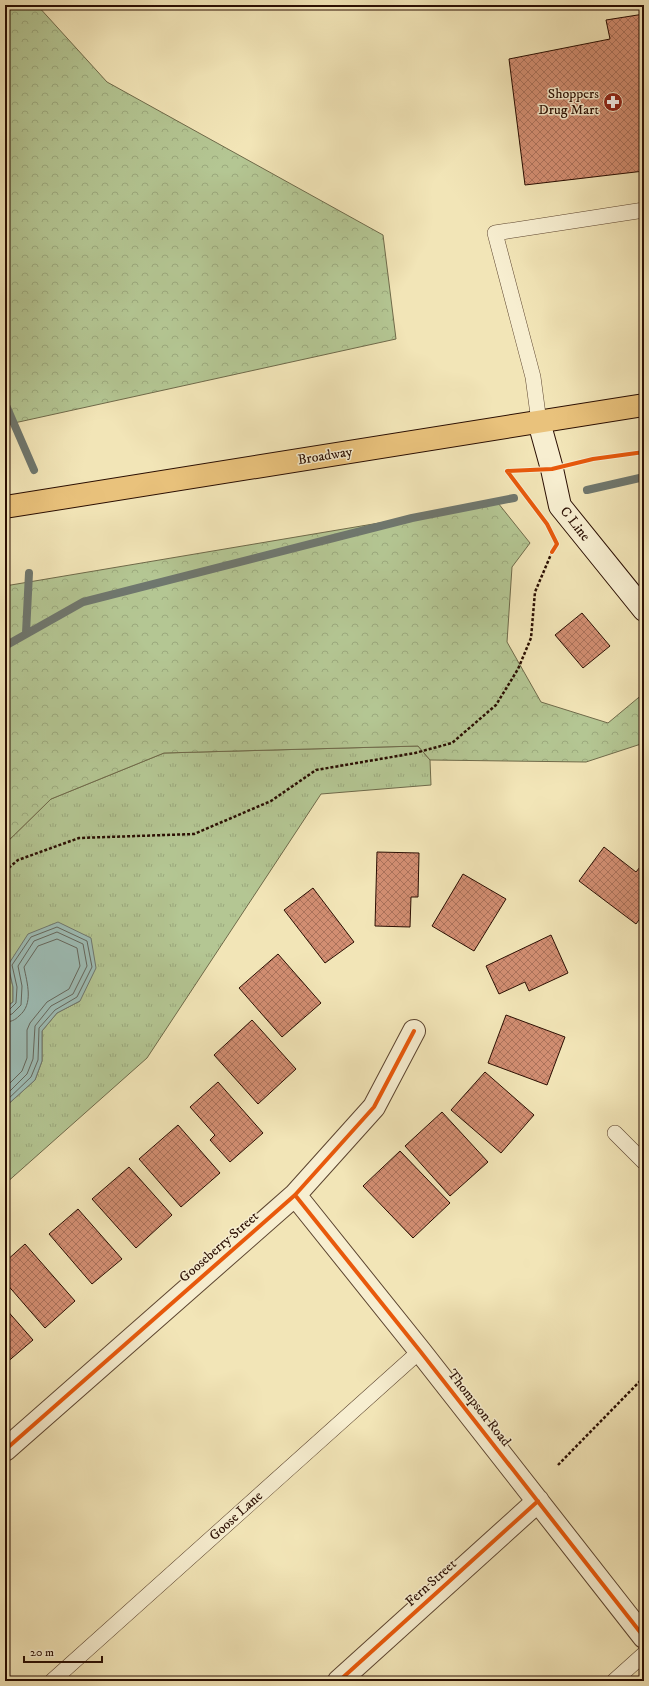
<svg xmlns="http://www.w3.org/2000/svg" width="649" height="1686" viewBox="0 0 649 1686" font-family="'IM FELL DW Pica',serif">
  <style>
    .grass { fill: url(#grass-tufts); stroke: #6f6a4a }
    .forest { fill: url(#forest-crowns); stroke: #6f6a4a }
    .water { fill: #9dbdb6; stroke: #6f776e }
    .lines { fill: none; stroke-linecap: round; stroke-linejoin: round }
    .shore { stroke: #64665c; stroke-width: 1 }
    .stream { stroke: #6f776e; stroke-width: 8 }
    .building { fill: url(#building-cross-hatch); stroke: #2a0e02 }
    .lane-casing { stroke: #5c442f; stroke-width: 16 }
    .street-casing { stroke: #5c442f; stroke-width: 24 }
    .secondary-casing { stroke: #2a0e02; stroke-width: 24 }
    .primary-casing { stroke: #2a0e02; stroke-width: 24 }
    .path { stroke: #2a0e02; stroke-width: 2.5; stroke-dasharray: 3 2; stroke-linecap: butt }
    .lane { stroke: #f7eed0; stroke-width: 15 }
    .street { stroke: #f7eed0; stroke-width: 22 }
    .secondary { stroke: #f7eed0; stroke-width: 22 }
    .primary { stroke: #e9c27c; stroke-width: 22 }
    .cycleway-casing { stroke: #f7eed0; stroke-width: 6 }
    .cycleway { stroke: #e8590c; stroke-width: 4 }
    .labels { text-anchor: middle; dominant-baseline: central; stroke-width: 3; stroke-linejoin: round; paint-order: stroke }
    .poi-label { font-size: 14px; fill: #2a0e02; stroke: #f7eed0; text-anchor: end }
    .street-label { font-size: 14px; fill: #2a0e02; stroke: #f7eed0 }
  </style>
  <defs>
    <pattern id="grass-tufts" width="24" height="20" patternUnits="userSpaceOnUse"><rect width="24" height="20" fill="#b4c693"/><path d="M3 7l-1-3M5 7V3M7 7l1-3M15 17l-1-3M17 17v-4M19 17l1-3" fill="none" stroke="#9ba97d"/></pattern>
    <pattern id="forest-crowns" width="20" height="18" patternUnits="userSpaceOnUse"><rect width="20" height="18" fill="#b4c693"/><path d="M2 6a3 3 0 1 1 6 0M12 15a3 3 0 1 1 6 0" fill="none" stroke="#9ba97d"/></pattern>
    <pattern id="building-cross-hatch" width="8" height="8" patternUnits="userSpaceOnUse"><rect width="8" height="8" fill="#d28e72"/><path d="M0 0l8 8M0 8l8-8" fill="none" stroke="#ab725b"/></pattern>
  </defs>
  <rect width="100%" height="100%" fill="#f2e5b7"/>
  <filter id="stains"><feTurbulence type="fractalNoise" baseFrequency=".005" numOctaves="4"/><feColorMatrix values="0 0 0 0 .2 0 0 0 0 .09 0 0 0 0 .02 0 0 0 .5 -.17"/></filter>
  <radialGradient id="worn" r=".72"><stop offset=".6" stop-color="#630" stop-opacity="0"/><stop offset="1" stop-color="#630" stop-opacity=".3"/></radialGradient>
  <!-- grass -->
  <path class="grass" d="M418,746L430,760L431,785L321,794L147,1058L5,1184V1107L35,1080L42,1061V1031L57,1013L80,1001L8,965L13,987V1002L5,1008V844L51,799L164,753Z"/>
  <!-- forest -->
  <path class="forest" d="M5,5H37L107,82L383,235L396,339L5,425Z
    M498,503L530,543L512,567L507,642L541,702L608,723L644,693V743L586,762L430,760L418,746L164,753L51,799L5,844V586Z"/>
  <!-- water -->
  <path class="water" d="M58,922L91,938L96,968L80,1001L57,1013L42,1031V1061L35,1080L5,1107V1008L13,1002V987L8,965L28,934Z"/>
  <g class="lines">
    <!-- shore -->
    <path class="shore" d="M5,1011L9,1010L16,1003L17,987L12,965L31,937L57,927L87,941L92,967L77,997L55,1010L39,1028L38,1060L31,1077L5,1102
      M5,1016L12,1014L21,1005L22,986L18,966L34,941L57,932L83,944L87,966L73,994L51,1006L35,1026L33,1059L27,1074L5,1096
      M5,1022C11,1022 15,1020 19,1016C34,1004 27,983 24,967L38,946L57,939L77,948L80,966L69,989L47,1002L30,1023L27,1030V1058L22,1071L5,1088"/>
    <!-- stream -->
    <path class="stream" d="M5,403L34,470
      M587,490L644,477
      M26,633L29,573
      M5,646L83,602L412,518L514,498"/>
  </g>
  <!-- building -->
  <path class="building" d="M644,14V171L525,185L509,59L610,39L606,20Z
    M582,613L610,646L583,668L555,635Z
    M604,847L636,872L644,862V913L636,924L579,881Z
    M377,852L419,853L418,897H411L410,927L375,926Z
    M463,874L506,899L474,951L432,926Z
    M313,888L354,942L325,963L284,910Z
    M551,935L568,973L529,991L525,982L499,994L486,966Z
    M278,954L321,1003L282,1037L239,988Z
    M506,1015L565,1037L547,1085L488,1063Z
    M252,1020L296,1069L258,1104L214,1055Z
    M485,1072L534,1115L501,1153L451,1110Z
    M218,1082L263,1133L230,1162L210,1140L215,1135L190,1107Z
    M442,1112L488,1162L450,1196L405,1146Z
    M178,1125L220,1173L181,1207L139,1159Z
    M400,1151L450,1203L413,1238L363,1186Z
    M129,1167L172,1215L136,1248L92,1199Z
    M78,1209L122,1259L92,1284L49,1234Z
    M25,1244L75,1301L45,1328L5,1282V1262Z
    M5,1308L33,1340L5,1364Z"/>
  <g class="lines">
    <!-- lane casing -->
    <g class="lane-casing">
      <path id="lane" d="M539,422L533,377L495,233L644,210
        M615,1133L644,1162
        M52,1681L420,1351
        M614,1681L644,1654"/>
    </g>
    <!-- street casing -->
    <g class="street-casing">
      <path id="street" d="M295,1195L420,1351L644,1637
        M5,1450L295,1195L374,1107L414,1031
        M339,1681L538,1501"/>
    </g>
    <!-- secondary casing -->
    <g class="secondary-casing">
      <path id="secondary" d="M539,422L552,469L560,506L644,610"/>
    </g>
    <!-- primary casing -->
    <g class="primary-casing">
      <path id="primary" d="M5,507L644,405"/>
    </g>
    <!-- path -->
    <path class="path" d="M5,871L18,860L79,838L194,834L271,801L316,770L415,753L452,743L496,705L518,669L531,638L535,592L552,552
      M558,1465L644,1377"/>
    <!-- lane -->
    <use href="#lane" class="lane"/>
    <!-- street -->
    <use href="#street" class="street"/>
    <!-- secondary -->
    <use href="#secondary" class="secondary"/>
    <!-- primary -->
    <use href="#primary" class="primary"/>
    <!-- cycleway casing -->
    <g class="cycleway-casing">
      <path id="cycleway" d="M552,552L557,544L547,524L507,471L552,469L593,459L644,452
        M295,1195L420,1351L644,1637
        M5,1450L295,1195L374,1107L414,1031
        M339,1681L538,1501"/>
    </g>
    <!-- cycleway -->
    <use href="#cycleway" class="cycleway"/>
  </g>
  <!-- icons -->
  <defs>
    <g id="pharmacy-disc" transform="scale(1)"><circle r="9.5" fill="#8f2418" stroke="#f7eed0"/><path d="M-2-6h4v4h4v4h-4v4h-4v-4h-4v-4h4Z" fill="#fff"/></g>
  </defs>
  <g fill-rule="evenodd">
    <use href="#pharmacy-disc" x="613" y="102"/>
  </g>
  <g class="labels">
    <!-- poi labels -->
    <g class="poi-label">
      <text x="599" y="94">Shoppers<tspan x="599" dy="16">Drug Mart</tspan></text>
    </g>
    <!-- street labels -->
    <g class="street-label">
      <text transform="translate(325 456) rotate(-9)">Broadway</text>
      <text transform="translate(575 524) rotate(52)">C Line</text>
      <text transform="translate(219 1247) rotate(-41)">Gooseberry Street</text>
      <text transform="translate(479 1408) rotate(52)">Thompson Road</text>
      <text transform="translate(236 1516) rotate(-42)">Goose Lane</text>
      <text transform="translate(431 1583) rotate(-42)">Fern Street</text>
    </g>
  </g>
  <!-- margin -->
  <rect width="649" height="1686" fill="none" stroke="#f2e5b7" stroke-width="20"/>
  <rect x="6" y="6" width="637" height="1674" fill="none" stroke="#2a0e02" stroke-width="2"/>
  <rect x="10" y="10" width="629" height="1666" fill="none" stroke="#2a0e02"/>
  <!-- scale -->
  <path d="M24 1656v6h78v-6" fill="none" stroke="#2a0e02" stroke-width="2"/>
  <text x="30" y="1656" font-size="12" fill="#2a0e02" stroke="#f7eed0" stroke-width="3" paint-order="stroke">20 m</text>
  <rect width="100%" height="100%" filter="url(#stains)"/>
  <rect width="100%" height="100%" fill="url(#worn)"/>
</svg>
